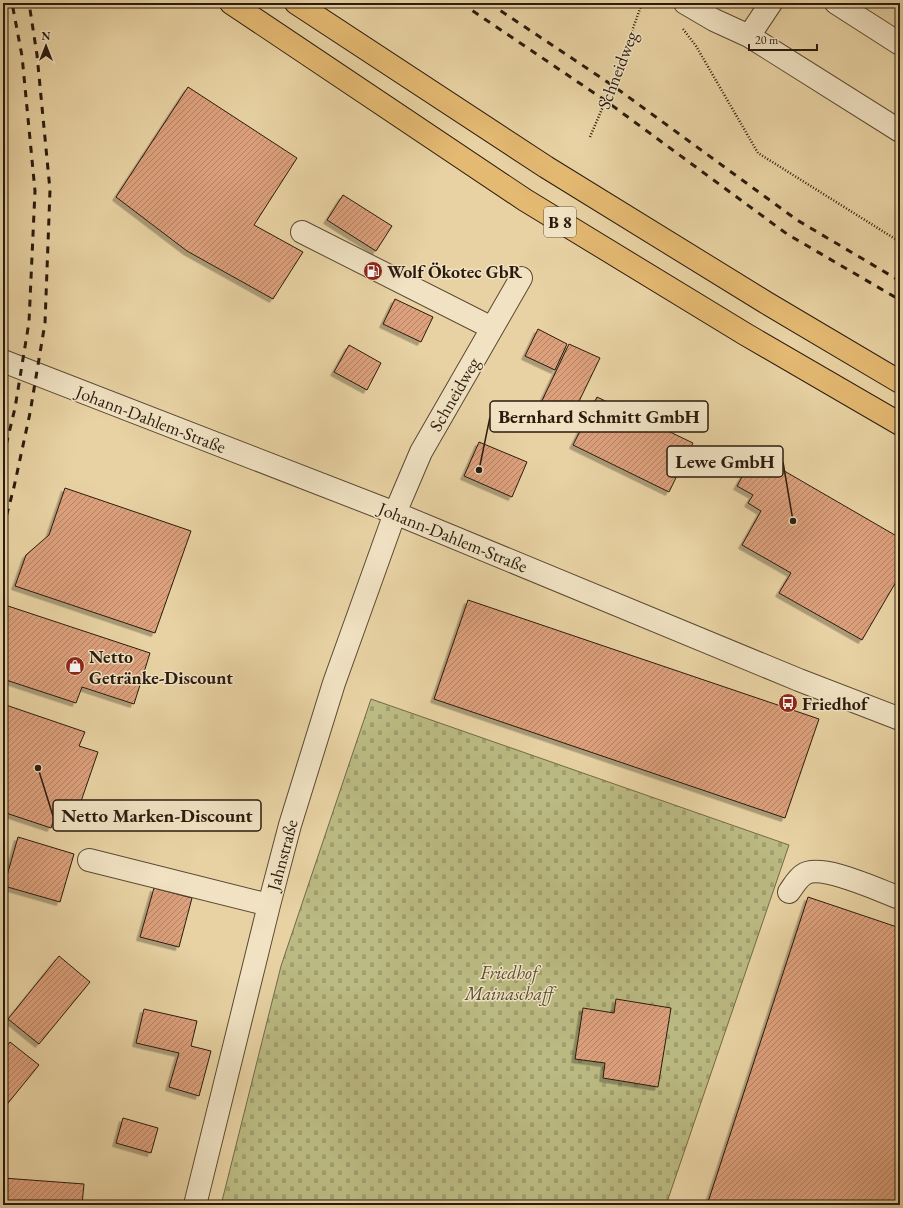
<svg xmlns="http://www.w3.org/2000/svg" width="903" height="1208" viewBox="0 0 903 1208" font-family="'EB Garamond',serif">
  <style>
    .cemetery { fill: url(#cemetery-stones); stroke: #726a48 }
    .building { fill: url(#building-hatch); stroke: #2a1b0d; filter: url(#shadow) }
    .lines { fill: none; stroke-linecap: round; stroke-linejoin: round }
    .minor-casing { stroke: #5a4932; stroke-width: 24 }
    .highway-casing { stroke: #2a1b0d; stroke-width: 24 }
    .path { stroke: #2a1b0d; stroke-width: 2.5; stroke-dasharray: 1 2; stroke-linecap: butt }
    .minor { stroke: #f0e2c3; stroke-width: 22 }
    .highway { stroke: #e4b972; stroke-width: 22 }
    .rail { stroke: #2a1b0d; stroke-width: 3; stroke-dasharray: 7 7; stroke-linecap: butt }
    .labels { text-anchor: middle; dominant-baseline: central; stroke-width: 3; stroke-linejoin: round; paint-order: stroke }
    .shield { fill: #f0e2c3; stroke: #655744; stroke-width: 1 }
    .shield-label { font-size: 17px; font-weight: bold; fill: #2a1b0d }
    .street-label { font-size: 18px; fill: #2a1b0d; stroke: #f0e2c3 }
    .poi-label { font-size: 18px; font-weight: bold; fill: #2a1b0d; stroke: #f0e2c3; text-anchor: start }
    .park-label { font-size: 18px; font-style: italic; fill: #564b30; stroke: #f0e2c3 }
    .leader { fill: none; stroke: #2a1b0d; stroke-width: 1.5 }
    .callout-dot { fill: #2a1b0d; stroke: #f0e2c3; stroke-width: 1.5 }
    .callout { fill: #f0e2c3; stroke: #2a1b0d; stroke-width: 1.5 }
    .callout-label { font-size: 19px; text-anchor: middle; font-weight: bold; fill: #2a1b0d }
  </style>
  <defs>
    <pattern id="cemetery-stones" width="16" height="16" patternUnits="userSpaceOnUse"><rect width="16" height="16" fill="#bbba82"/><path d="M2 7V4a2 2 0 0 1 4 0v3zM10 15v-3a2 2 0 0 1 4 0v3z" fill="#a19f6f"/></pattern>
    <pattern id="building-hatch" width="6" height="6" patternUnits="userSpaceOnUse"><rect width="6" height="6" fill="#dca07b"/><path d="M-1 1l2-2M0 6l6-6M5 7l2-2" fill="none" stroke="#b38263"/></pattern>
    <filter id="shadow"><feDropShadow dx="-3.5" dy="3.5" stdDeviation="0" flood-color="#0004"/></filter>
  </defs>
  <rect width="100%" height="100%" fill="#e8d2a3"/>
  <filter id="stains"><feTurbulence type="fractalNoise" baseFrequency=".005" numOctaves="4"/><feColorMatrix values="0 0 0 0 .2 0 0 0 0 .09 0 0 0 0 .02 0 0 0 .5 -.17"/></filter>
  <radialGradient id="worn" r=".72"><stop offset=".6" stop-color="#630" stop-opacity="0"/><stop offset="1" stop-color="#630" stop-opacity=".3"/></radialGradient>
  <!-- cemetery -->
  <path class="cemetery" d="M371,699L789,845L666,1205H221L281,966Z"/>
  <!-- building -->
  <path class="building" d="M188,87L297,158L254,225L303,252L273,299L187,251L116,197Z
    M343,195L392,226L376,251L327,220Z
    M395,299L433,317L421,342L383,324Z
    M538,329L567,344L555,370L525,356Z
    M569,344L600,358L569,422L539,407Z
    M349,345L381,363L367,390L334,372Z
    M597,397L693,443L669,492L573,445Z
    M479,442L527,462L512,497L464,476Z
    M755,454L900,538V575L862,640L779,593L791,573L742,545L761,511L748,503L753,495L737,486Z
    M65,488L191,531L155,633L15,586L26,555L49,535Z
    M468,600L819,719L785,818L434,699Z
    M8,606L150,653L134,704L82,687L76,703L3,679V620Z
    M3,704L85,732L79,746L98,752L77,813L59,806L51,828L3,812Z
    M18,837L74,854L60,902L4,886Z
    M154,888L192,898L179,947L140,937Z
    M808,897L900,928V1205H707Z
    M59,956L90,982L39,1044L8,1019Z
    M616,999L671,1008L658,1087L603,1078L605,1063L575,1059L583,1008L614,1013Z
    M144,1009L197,1021L191,1046L211,1051L199,1096L169,1087L179,1053L136,1043Z
    M10,1042L39,1065L4,1108L3,1107V1051Z
    M123,1118L158,1128L151,1153L116,1143Z
    M3,1178L84,1184L82,1205H3Z"/>
  <g class="lines">
    <!-- minor casing -->
    <g class="minor-casing">
      <path id="minor" d="M685,3L714,20L749,36L900,131
        M836,3L900,44
        M749,36L771,3
        M302,232L492,328
        M3,361L395,513L799,680L900,719
        M89,860L269,905
        M789,892C793,887 797,879 803,875C820,862 880,891 900,898
        M195,1205L269,905L290,825L334,683L395,513L421,452L521,278"/>
    </g>
    <!-- highway casing -->
    <g class="highway-casing">
      <path id="highway" d="M231,3L525,200L745,334L900,424
        M296,3L546,167L765,302L900,382"/>
    </g>
    <!-- path -->
    <path class="path" d="M683,29L696,46L758,153L900,242
      M590,137L616,76L642,3"/>
    <!-- minor -->
    <use href="#minor" class="minor"/>
    <!-- highway -->
    <use href="#highway" class="highway"/>
    <!-- rail -->
    <path class="rail" d="M461,3L606,101L787,234L900,300
      M489,3L612,85L797,220L900,281
      M3,458L15,408L29,322L35,191L22,56L12,3
      M3,529L14,487L30,413L45,323L50,190L37,55L29,3"/>
  </g>
  <!-- icons -->
  <defs>
    <g id="fuel-disc" transform="scale(1)"><circle r="9.5" fill="#8f2418" stroke="#f0e2c3"/><path d="M-5.5-6h7V0h2V4h1.3V-2.5L3-4.5l.8-.8L6-3V5H2.5V1h-1V6h-7ZM-4.2-4.7v3.2H.2V-4.7Z" fill="#fff"/></g>
    <g id="shop-disc" transform="scale(1)"><circle r="9.5" fill="#8f2418" stroke="#f0e2c3"/><path d="M-5-2.5h2.3a2.7 3.5 0 0 1 5.4 0H5L5.5 6h-11ZM-1.5-2.5h3a1.5 2.3 0 0 0-3 0Z" fill="#fff"/></g>
    <g id="bus-disc" transform="scale(1)"><circle r="9.5" fill="#8f2418" stroke="#f0e2c3"/><path d="M-5-6H5V4H4V6H2V4H-2V6H-4V4H-5ZM-3.5-4V0h7V-4ZM-3.5 1.2v1.5H-2V1.2ZM2 1.2v1.5H3.5V1.2Z" fill="#fff"/></g>
  </defs>
  <g fill-rule="evenodd">
    <use href="#fuel-disc" x="373" y="271"/>
    <use href="#shop-disc" x="75" y="666"/>
    <use href="#bus-disc" x="788" y="703"/>
  </g>
  <g class="labels">
    <!-- shield labels -->
    <rect class="shield" x="544" y="207" width="32" height="30" rx="3"/>
    <g class="shield-label">
      <text x="560" y="222">B 8</text>
    </g>
    <!-- street labels -->
    <g class="street-label">
      <text transform="translate(617 70) rotate(-69)">Schneidweg</text>
      <text transform="translate(454 394) rotate(-60)">Schneidweg</text>
      <text transform="translate(151 419) rotate(21)">Johann-Dahlem-Straße</text>
      <text transform="translate(453 537) rotate(22)">Johann-Dahlem-Straße</text>
      <text transform="translate(282 855) rotate(-75)">Jahnstraße</text>
    </g>
    <!-- poi labels -->
    <g class="poi-label">
      <text x="387" y="271">Wolf Ökotec GbR</text>
      <text x="89" y="656">Netto<tspan x="89" dy="21">Getränke-Discount</tspan></text>
      <text x="802" y="703">Friedhof</text>
    </g>
    <!-- park labels -->
    <g class="park-label">
      <text x="509" y="972">Friedhof<tspan x="509" dy="21">Mainaschaff</tspan></text>
    </g>
  </g>
  <!-- callouts -->
  <path class="leader" d="M479 470L490 417M793 521L783 462M38 768L53 816"/>
  <g class="callout-dot">
    <circle cx="479" cy="470" r="4"/>
    <circle cx="793" cy="521" r="4"/>
    <circle cx="38" cy="768" r="4"/>
  </g>
  <g class="callout">
    <rect x="490" y="401" width="218" height="31" rx="4"/>
    <rect x="667" y="446" width="116" height="31" rx="4"/>
    <rect x="53" y="800" width="208" height="31" rx="4"/>
  </g>
  <g class="callout-label">
    <text x="599" y="423">Bernhard Schmitt GmbH</text>
    <text x="725" y="468">Lewe GmbH</text>
    <text x="157" y="822">Netto Marken-Discount</text>
  </g>
  <!-- margin -->
  <rect width="903" height="1208" fill="none" stroke="#e8d2a3" stroke-width="16"/>
  <rect x="4" y="4" width="895" height="1200" fill="none" stroke="#2a1b0d" stroke-width="2"/>
  <rect x="8" y="8" width="887" height="1192" fill="none" stroke="#2a1b0d"/>
  <!-- north arrow -->
  <g transform="translate(46 46)" stroke="#f0e2c3" stroke-width="3" paint-order="stroke">
  <path d="M0-3L7 15L0 10L-7 15Z" fill="#2a1b0d"/>
  <text y="-6" font-size="11" font-weight="bold" text-anchor="middle" fill="#2a1b0d">N</text>
  </g>
  <!-- scale -->
  <path d="M749 44v6h68v-6" fill="none" stroke="#2a1b0d" stroke-width="2"/>
  <text x="755" y="44" font-size="12" fill="#2a1b0d" stroke="#f0e2c3" stroke-width="3" paint-order="stroke">20 m</text>
  <rect width="100%" height="100%" filter="url(#stains)"/>
  <rect width="100%" height="100%" fill="url(#worn)"/>
</svg>
